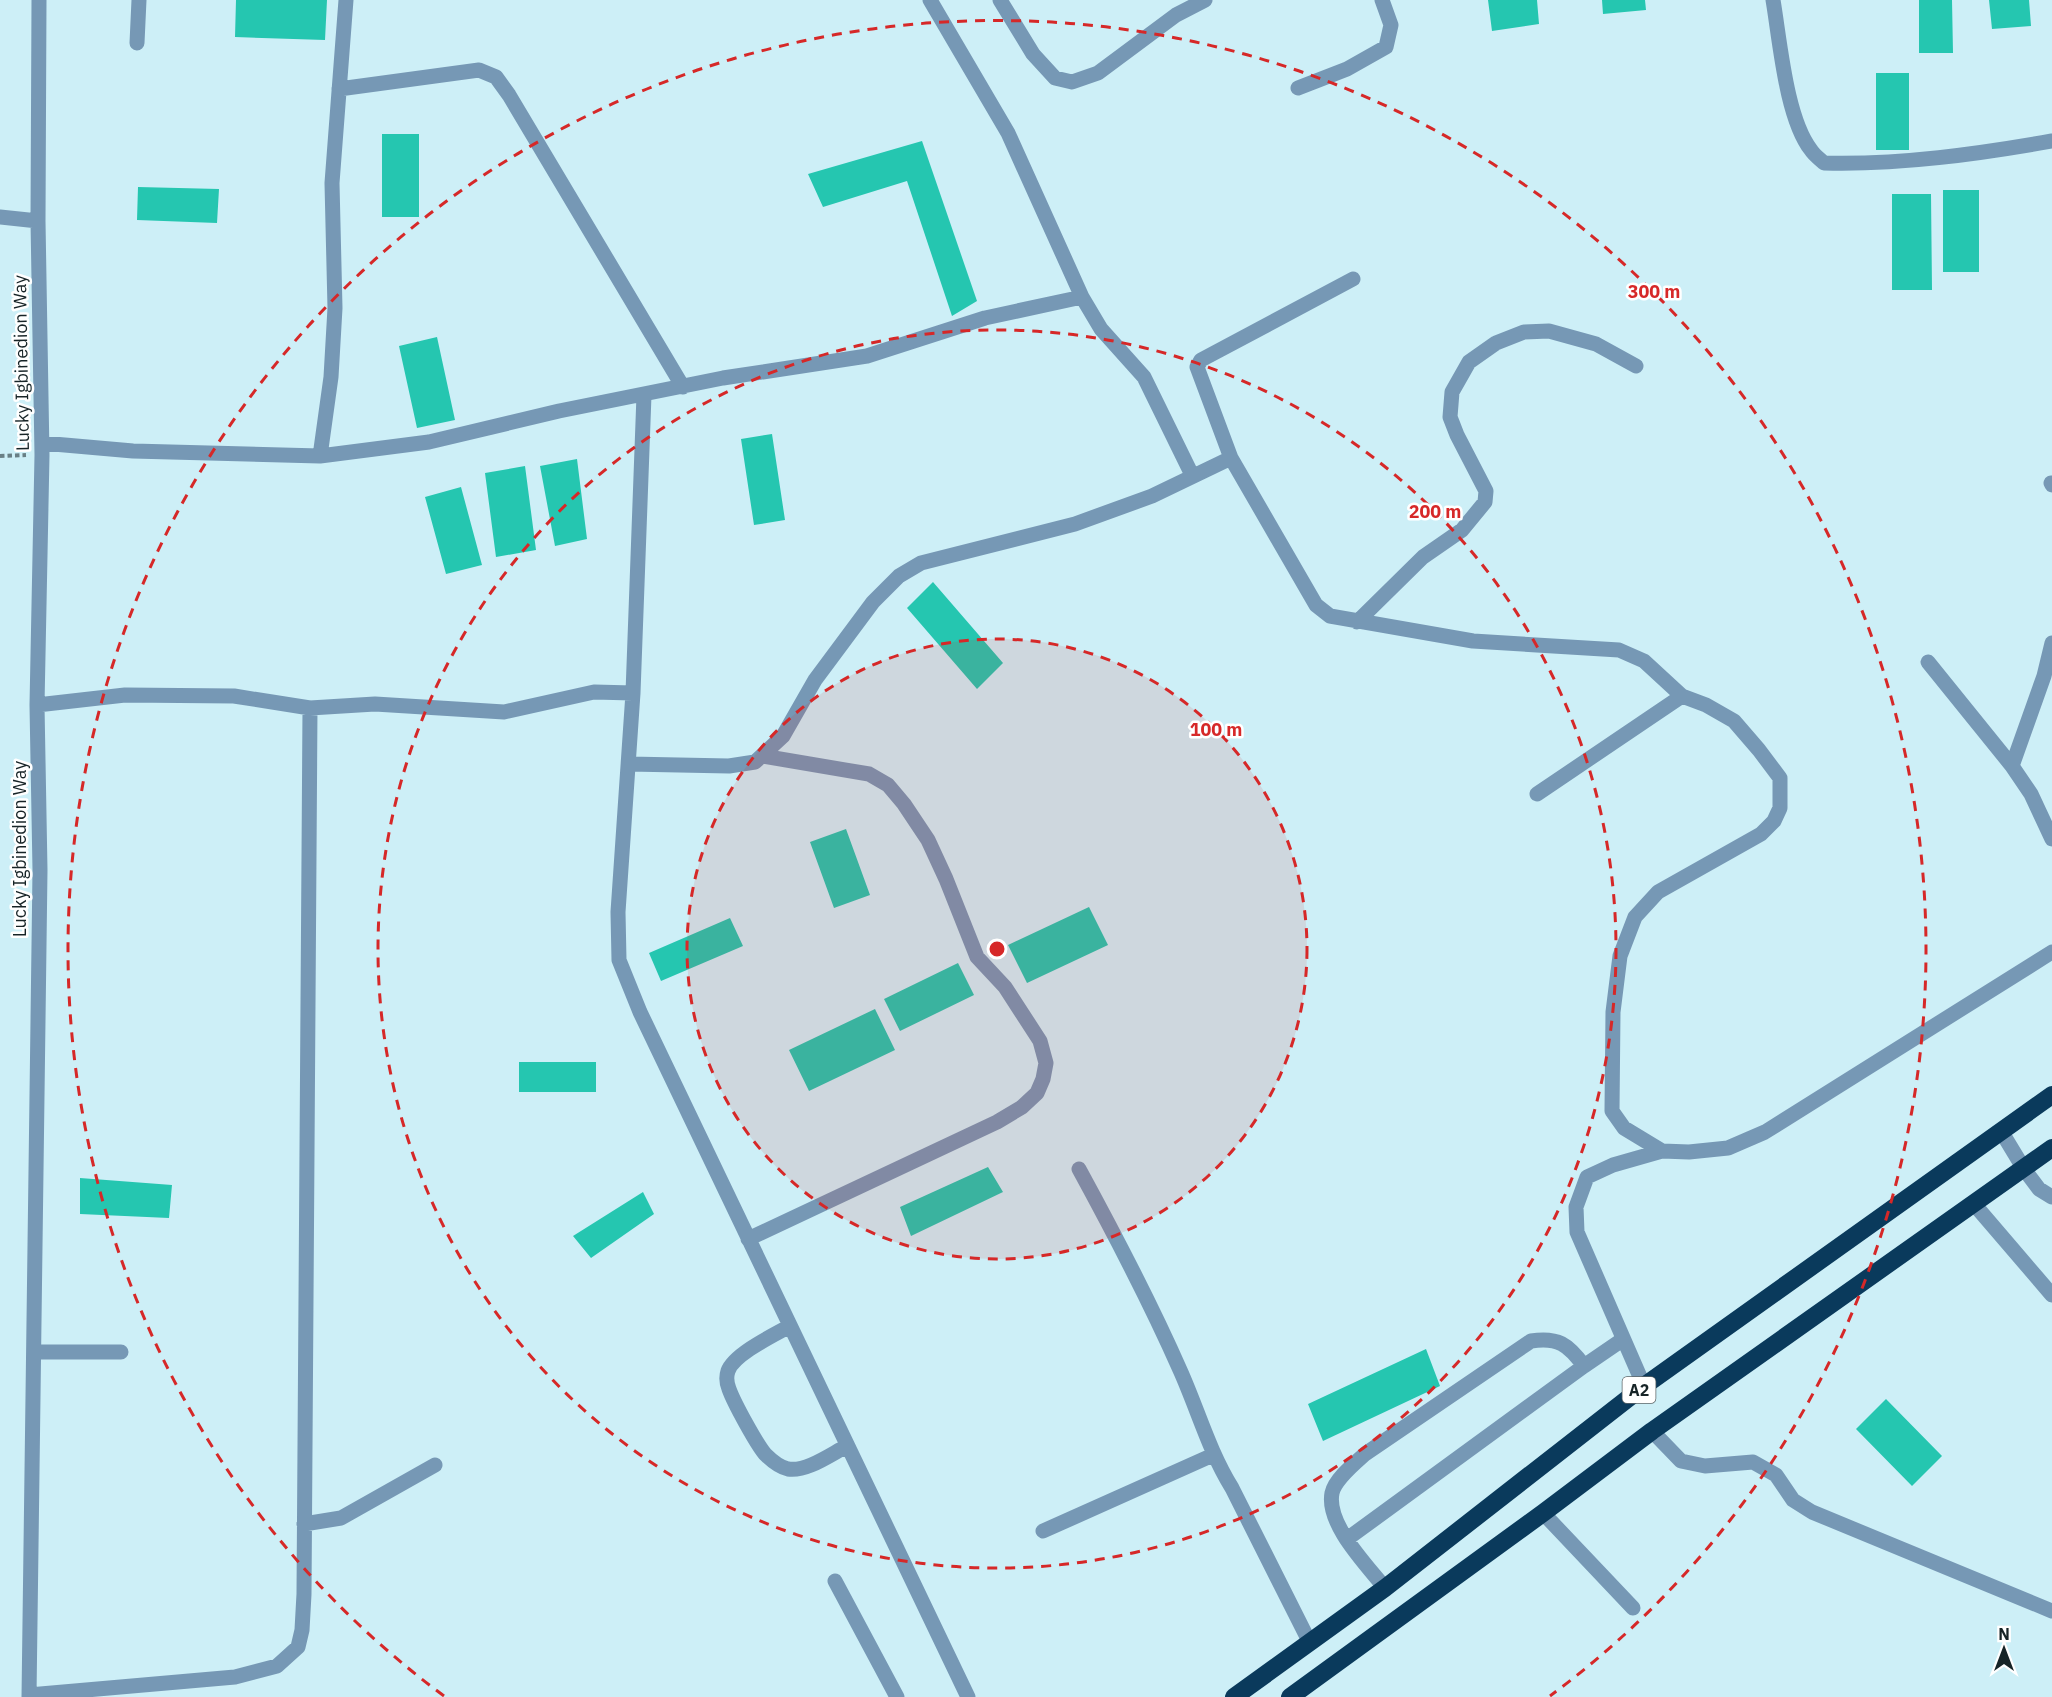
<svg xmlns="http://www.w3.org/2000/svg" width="2052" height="1697" viewBox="0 0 2052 1697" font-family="'IBM Plex Sans',sans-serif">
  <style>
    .building { fill: #25c6b0 }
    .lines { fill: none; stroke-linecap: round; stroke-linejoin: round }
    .path { stroke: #697f85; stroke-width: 4; stroke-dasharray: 4.5 3; stroke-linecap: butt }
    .minor { stroke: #7698b5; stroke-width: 15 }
    .highway { stroke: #0a3a5c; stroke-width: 18 }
    .ring { fill: none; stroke: #d62828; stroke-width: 3; stroke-dasharray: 10 8 }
    .labels { text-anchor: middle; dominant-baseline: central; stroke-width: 5; stroke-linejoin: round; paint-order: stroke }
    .shield { fill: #fff; stroke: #5d6668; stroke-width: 1.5 }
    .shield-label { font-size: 16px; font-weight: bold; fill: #172427 }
    .street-label { font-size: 18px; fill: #172427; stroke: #fff }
    .centre { fill: #d62828; stroke: #fff; stroke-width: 3 }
    .ring-label { font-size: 18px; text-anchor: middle; font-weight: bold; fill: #d62828; stroke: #fff; stroke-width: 5; stroke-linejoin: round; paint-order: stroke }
  </style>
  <rect width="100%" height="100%" fill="#cdeff7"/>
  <!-- building -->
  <path class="building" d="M236,0H327L325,40L235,37Z
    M1488,0H1537L1539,24L1492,31Z
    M1602,0H1645L1646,10L1603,14Z
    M1919,0H1952L1953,53H1919Z
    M1989,0H2029L2031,26L1992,29Z
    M1876,73H1909V150H1876Z
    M382,134H419V217H382Z
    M922,141L977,301L952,316L907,181L823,207L808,174Z
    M138,187L219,189L217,223L137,220Z
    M1943,190H1979V272H1943Z
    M1892,194H1931L1932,290H1892Z
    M437,337L455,420L417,428L399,346Z
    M772,434L785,520L754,525L741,439Z
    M577,459L587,539L555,546L540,466Z
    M525,466L536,550L496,557L485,473Z
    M461,487L482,565L446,574L425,497Z
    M933,582L1003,663L977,689L907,608Z
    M846,829L870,895L834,908L810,842Z
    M1089,907L1108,945L1027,983L1008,945Z
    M730,918L743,946L661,981L649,953Z
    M958,963L974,995L900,1031L884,999Z
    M875,1009L895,1050L809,1091L789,1050Z
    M519,1062H596V1092H519Z
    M988,1167L1003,1192L911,1236L900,1207Z
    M80,1178L172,1185L169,1218L80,1214Z
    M643,1192L654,1214L591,1258L573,1236Z
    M1426,1349L1440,1386L1323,1441L1308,1404Z
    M1886,1399L1942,1456L1912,1486L1856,1429Z"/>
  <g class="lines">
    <!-- path -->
    <path class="path" d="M0,456L26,455"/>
    <!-- minor -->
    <path class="minor" d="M930,0L1008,133L1082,297L1101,329L1144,377L1192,475
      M1000,0L1033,54L1055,78L1072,82L1098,73L1176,15L1205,0
      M1773,0C1780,41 1786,118 1811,150C1814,155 1820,159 1824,163C1900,165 1978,154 2052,141
      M137,43L139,0
      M1298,88L1347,69L1386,47L1391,25L1382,0
      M339,89L479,70L496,77L509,95L683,387
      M0,217L38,221
      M1353,279L1201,360L1197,367L1231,458L1316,605L1330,616L1473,641L1619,650L1644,661L1682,696
      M644,395L633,693L618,912L619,960L640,1012L968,1697
      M42,443L133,451L320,456L429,442L559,411L723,378L867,356L985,318L1082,297
      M320,456L331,377L335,308L332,183L346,0
      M2051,483L2052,485
      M1357,622L1423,557L1462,530L1485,502L1486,491L1457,435L1450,417L1452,392L1469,362L1496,343L1524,332L1549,331L1596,344L1636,366
      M1928,662L2012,766L2031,794L2052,839
      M37,705L125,695L234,696L310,708L375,704L504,712L594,692L633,693
      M629,764L729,766L755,762L783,736L815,680L873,602L899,576L921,563L1075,524L1152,496L1231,458
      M2012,766L2044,676L2052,643
      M1537,794L1682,696L1706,705L1734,721L1759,750L1780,778V808L1774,821L1761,834L1658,892L1635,917L1620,956L1613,1012L1612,1111L1624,1128L1662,1151
      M2001,1131L2024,1169L2039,1189L2052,1197
      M1079,1169C1115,1235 1150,1302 1180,1370C1198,1410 1209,1451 1232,1488L1310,1643
      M1974,1204L2052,1295
      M748,1239L997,1122L1022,1107L1037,1093L1043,1079L1046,1063L1040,1041L1005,987L977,957L946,879L928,840L904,804L888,785L869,774L762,756
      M790,1326C774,1335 734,1354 728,1371C726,1377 727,1384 729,1389C734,1403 756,1443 765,1454C771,1460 779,1467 788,1469C807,1472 831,1454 847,1446
      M34,1352H121
      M1644,1386L1577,1232L1576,1207L1587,1177L1613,1165L1662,1151L1689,1152L1728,1148L1765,1132L2052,952
      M1652,1431L1681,1461L1705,1466L1753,1462L1776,1475L1793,1500L1812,1512L2052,1611
      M1543,1513L1633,1608
      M304,1524L341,1518L435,1465
      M1043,1531L1213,1455
      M1347,1539L1584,1366
      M835,1581L897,1697
      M1385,1588C1366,1564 1326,1524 1332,1493C1335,1479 1355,1463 1365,1454L1531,1341C1558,1337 1568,1344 1584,1366L1622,1340
      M29,1695L235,1677L277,1666L298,1647L302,1630L304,1594L310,708
      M29,1697L40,870L37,705L42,455L38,221L39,0"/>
    <!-- highway -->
    <path class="highway" d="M1234,1697L1385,1588L1644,1386L2052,1095
      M1290,1697L1543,1513L1652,1431L2052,1148"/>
  </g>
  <!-- distance rings -->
  <circle cx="997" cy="949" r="310" fill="#d62828" fill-opacity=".12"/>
  <g class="ring">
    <circle cx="997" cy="949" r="310"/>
    <circle cx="997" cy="949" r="619"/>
    <path d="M444 1696A929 929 0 1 1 1550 1696"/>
  </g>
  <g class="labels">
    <!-- shield labels -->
    <rect class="shield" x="1622.5" y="1377" width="33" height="26" rx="4.5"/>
    <g class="shield-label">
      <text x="1639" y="1390">A2</text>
    </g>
    <!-- street labels -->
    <g class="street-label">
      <text transform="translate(21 363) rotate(-91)">Lucky Igbinedion Way</text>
      <text transform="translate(19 849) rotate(-90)">Lucky Igbinedion Way</text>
    </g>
  </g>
  <circle cx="997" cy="949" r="9" class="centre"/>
  <g class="ring-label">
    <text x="1654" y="298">300 m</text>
    <text x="1435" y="518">200 m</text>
    <text x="1216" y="736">100 m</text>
  </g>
  <!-- north arrow -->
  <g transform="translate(2004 1649)" stroke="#ffffff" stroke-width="4.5" paint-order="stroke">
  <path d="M0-4.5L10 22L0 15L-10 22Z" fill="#172427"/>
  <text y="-9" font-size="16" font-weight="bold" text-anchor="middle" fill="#172427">N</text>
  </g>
</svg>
